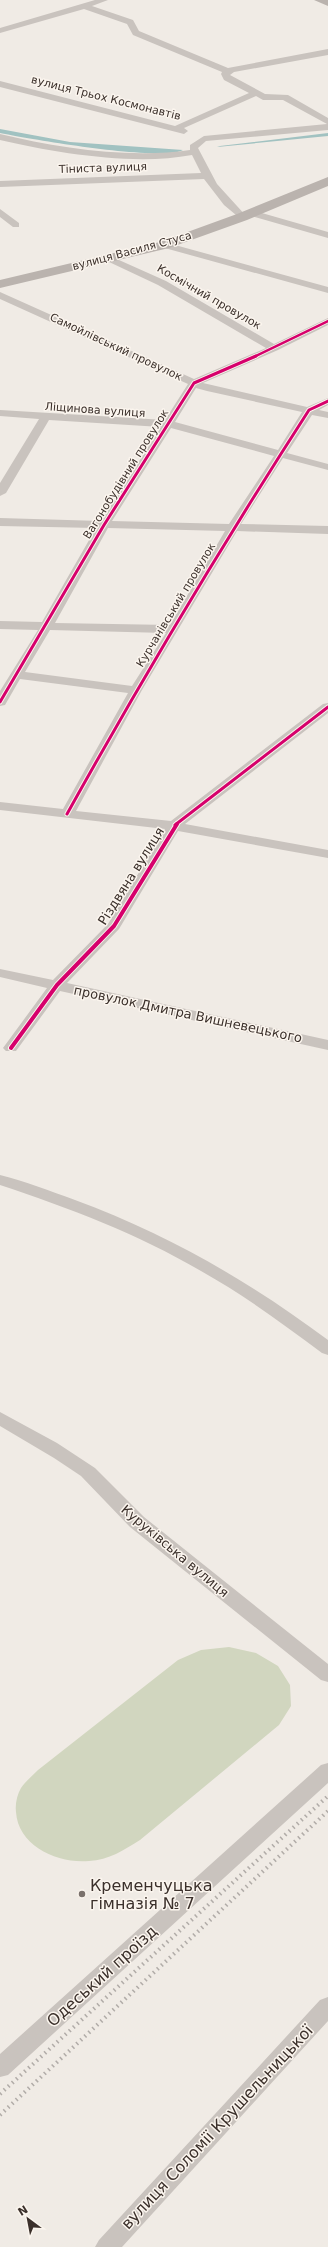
<svg xmlns="http://www.w3.org/2000/svg" width="328" height="2247" viewBox="0 0 328 2247" font-family="'DejaVu Sans',sans-serif">
  <style>
    .green { fill: #d1d6bf }
    .water { fill: #a1c2c1 }
    .lines { fill: none; stroke-linecap: round; stroke-linejoin: round }
    .street { fill: #c9c3be; fill-rule: evenodd }
    .secondary { fill: #bab3ae; fill-rule: evenodd }
    .rail { stroke: #b1aca8; stroke-width: 4; stroke-dasharray: 1.5 4; stroke-linecap: butt }
    .cycleway-far2-casing { stroke: #fbf5ee; stroke-width: 4 }
    .cycleway-far1-casing { stroke: #fbf5ee; stroke-width: 5 }
    .cycleway-casing { stroke: #fbf5ee; stroke-width: 6 }
    .cycleway-far2 { stroke: #d6006c; stroke-width: 2.5 }
    .cycleway-far1 { stroke: #d6006c; stroke-width: 3 }
    .cycleway { stroke: #d6006c; stroke-width: 4 }
    .poi-dot { fill: #7a716c; stroke: #fbf5ee; stroke-width: 1.5 }
    .labels { text-anchor: middle; dominant-baseline: central; stroke-width: 3; stroke-linejoin: round; paint-order: stroke }
    .far-street-label { font-size: 11px; fill: #3b302b; stroke: #fbf5ee }
    .street-label { font-size: 13px; fill: #3b302b; stroke: #fbf5ee }
    .near-poi-label { font-size: 16px; fill: #3b302b; stroke: #fbf5ee; text-anchor: start }
    .near-street-label { font-size: 16px; fill: #3b302b; stroke: #fbf5ee }
  </style>
  <rect width="100%" height="100%" fill="#f0ebe5"/>
  <!-- green -->
  <path class="green" d="M229,1647L256,1653L278,1666L290,1685L291,1706L279,1725L140,1840C124,1850 109,1860 89,1861C58,1864 18,1846 16,1812C15,1804 17,1795 21,1788C25,1782 32,1776 38,1770L178,1660L201,1650Z"/>
  <!-- water -->
  <path class="water" d="M0,129L70,142L183,150C163,162 29,139 0,133Z
    M328,133V136L217,147L220,146Z"/>
  <g class="lines">
    <!-- street -->
    <path class="street" d="M95,0H108L92,6L133,20L139,31L228,68L328,49V55L234,72L230,75L265,94L288,95L328,118V130L206,141L198,148L217,184L247,217L242,220L224,205L204,179L0,187V181L201,173L192,155C134,166 56,153 0,140V134C58,148 130,159 190,150V145L204,136L327,124L283,100H263L256,96L184,128L188,131L184,134L0,87V81L175,126L249,93L224,80L221,74L222,72L133,35L127,24L84,9L0,33V28Z
      M0,209L19,223V227H13L0,217Z
      M251,210L328,232V238L248,215V211Z
      M164,242L328,287V293L161,247V243Z
      M110,256L166,281L274,344L328,318V325L278,350L203,383L307,407L328,398V405L319,410L328,412V418L312,415L287,453L328,464V470L283,458L241,524L328,526V534L237,531L142,690L76,811L171,821L323,704L328,703V713L185,824L328,850V858L178,831L119,929L67,983L328,1040V1050L60,991L16,1051H6L3,1048L47,988L0,977V969L53,980L108,924L165,829L0,810V802L63,809L128,693L20,679L5,705L0,706V691L38,630L0,629V621L42,622L96,528L0,526V518L101,521L161,427L49,420L6,493L0,496V483L39,419L0,416V410L165,420L188,384L0,299V292L194,379L266,348L158,285L107,261L105,259ZM196,388L207,391L302,412L278,450L175,422ZM171,428L274,456L229,524L112,521ZM108,528L225,531L170,625L55,623ZM50,630L166,633L132,686L25,672Z
      M0,1175C25,1181 50,1191 75,1200C167,1234 249,1281 328,1340V1355L322,1353C283,1324 244,1295 201,1271C138,1234 69,1208 0,1185Z
      M0,1412L57,1443L95,1468L144,1517L328,1664V1682L321,1680L130,1527L81,1476L54,1458L0,1426Z
      M328,1763V1783L8,2075L0,2077V2054L321,1765Z
      M328,1997V2021L122,2247H95L99,2240L320,2000Z"/>
    <!-- secondary -->
    <path class="secondary" d="M314,0H328V6Z
      M328,177V186L247,220L169,248L0,288V280L160,242L237,214Z"/>
    <!-- rail -->
    <path class="rail" d="M0,2094L328,1796
      M0,2115L328,1811"/>
    <!-- cycleway-far2 casing -->
    <g class="cycleway-far2-casing">
      <path id="cycleway-far2" d="M254,357L328,321"/>
    </g>
    <!-- cycleway-far1 casing -->
    <g class="cycleway-far1-casing">
      <path id="cycleway-far1" d="M0,702L104,525L194,383L256,356
        M67,814C143,677 224,542 309,410L328,401
        M175,825L328,707"/>
    </g>
    <!-- cycleway casing -->
    <g class="cycleway-casing">
      <path id="cycleway" d="M11,1048L57,985L114,926L177,824"/>
    </g>
    <!-- cycleway-far2 -->
    <use href="#cycleway-far2" class="cycleway-far2"/>
    <!-- cycleway-far1 -->
    <use href="#cycleway-far1" class="cycleway-far1"/>
    <!-- cycleway -->
    <use href="#cycleway" class="cycleway"/>
  </g>
  <!-- markers -->
  <circle class="poi-dot" cx="82" cy="1894" r="4"/>
  <g class="labels">
    <!-- far-street labels -->
    <g class="far-street-label">
      <text transform="translate(106 98) rotate(14)">вулиця Трьох Космонавтів</text>
      <text transform="translate(103 168) rotate(-2)">Тіниста вулиця</text>
      <text transform="translate(132 251) rotate(-15)">вулиця Василя Стуса</text>
      <text transform="translate(209 297) rotate(30)">Космічний провулок</text>
      <text transform="translate(116 347) rotate(25)">Самойлівський провулок</text>
      <text transform="translate(95 410) rotate(4)">Ліщинова вулиця</text>
      <text transform="translate(126 474) rotate(-58)">Вагонобудівний провулок</text>
      <text transform="translate(176 605) rotate(-59)">Курчанівський провулок</text>
    </g>
    <!-- street labels -->
    <g class="street-label">
      <text transform="translate(131 876) rotate(-58)">Різдвяна вулиця</text>
      <text transform="translate(188 1014) rotate(12)">провулок Дмитра Вишневецького</text>
      <text transform="translate(175 1551) rotate(40)">Куруківська вулиця</text>
    </g>
    <!-- near-poi labels -->
    <g class="near-poi-label">
      <text x="90" y="1885">Кременчуцька<tspan x="90" dy="18">гімназія № 7</tspan></text>
    </g>
    <!-- near-street labels -->
    <g class="near-street-label">
      <text transform="translate(102 1976) rotate(-42)">Одеський проїзд</text>
      <text transform="translate(217 2127) rotate(-47)">вулиця Соломії Крушельницької</text>
    </g>
  </g>
  <!-- north arrow -->
  <g transform="translate(28 2219) rotate(328)" stroke="#fbf5ee" stroke-width="3" paint-order="stroke">
  <path d="M0-3L7 15L0 10L-7 15Z" fill="#3b302b"/>
  <text y="-6" font-size="11" font-weight="bold" text-anchor="middle" fill="#3b302b">N</text>
  </g>
</svg>
